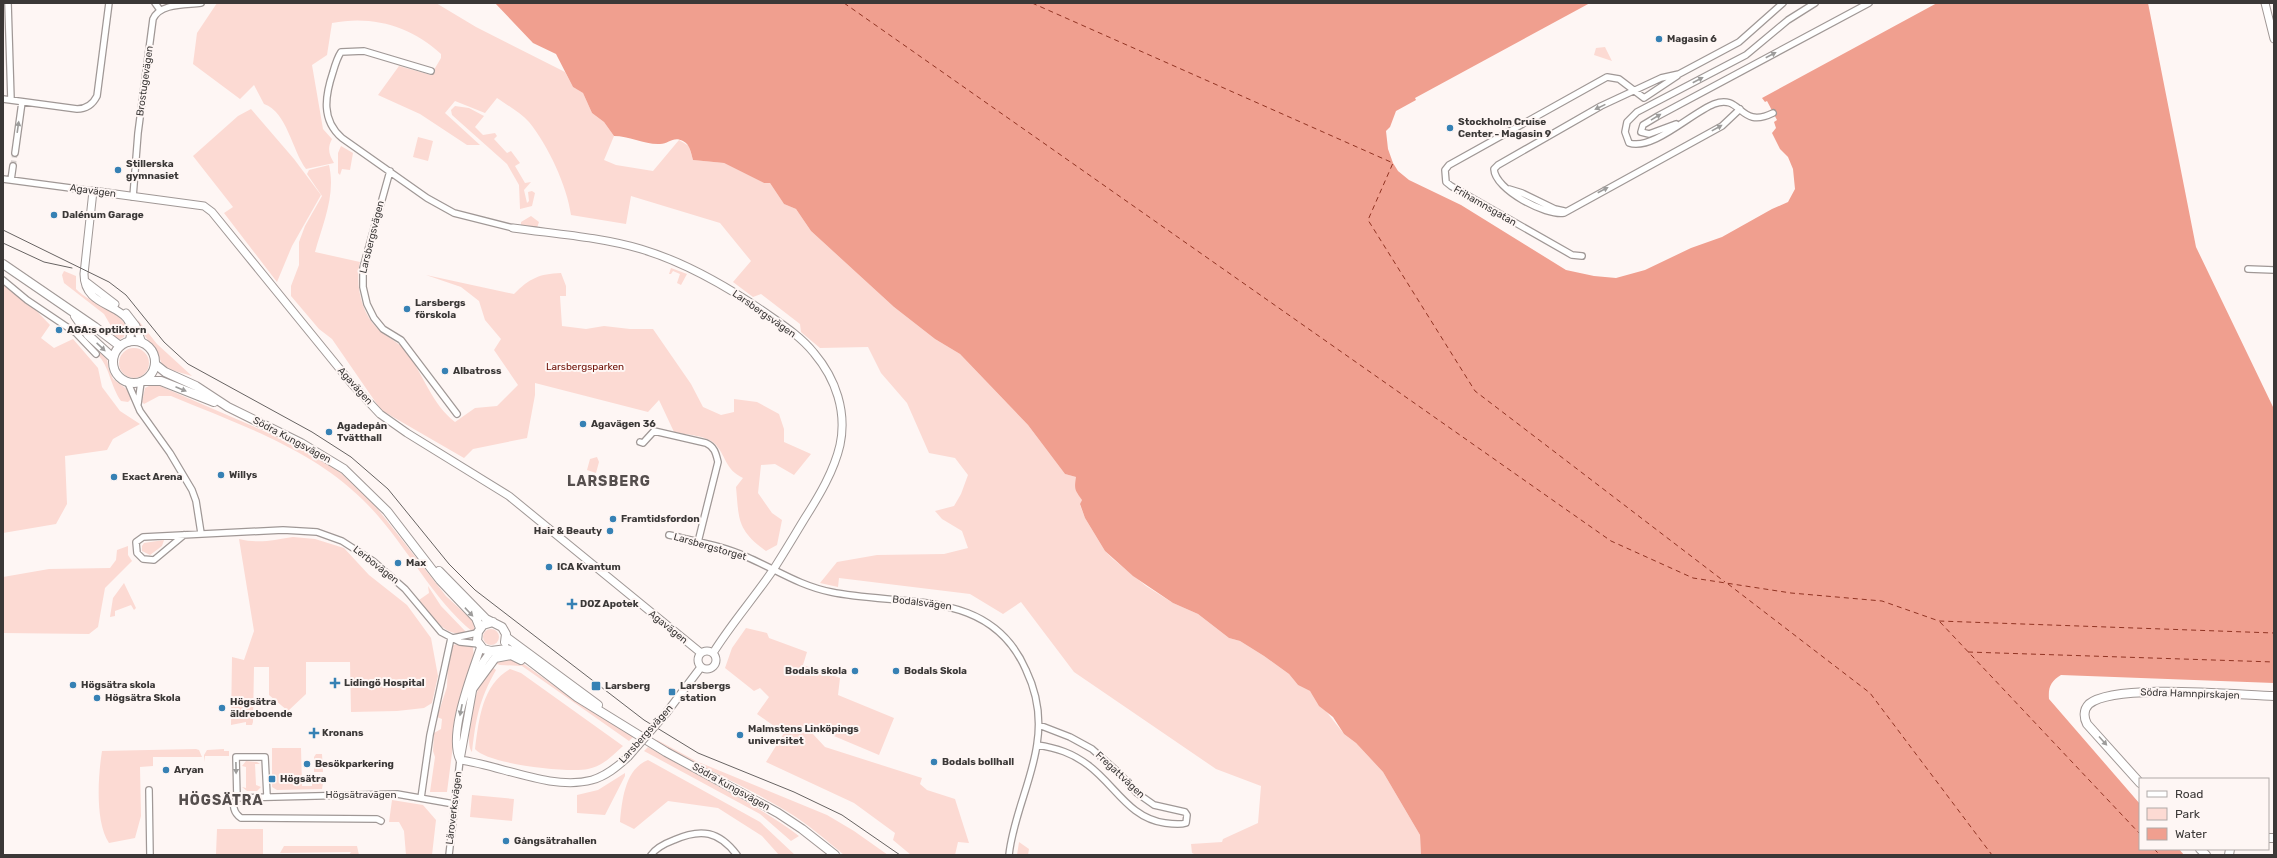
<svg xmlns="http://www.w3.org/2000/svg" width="2277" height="858" viewBox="0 0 2277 858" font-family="Rubik,sans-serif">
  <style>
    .green { fill: #fcdad3 }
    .water { fill: #f09f8f }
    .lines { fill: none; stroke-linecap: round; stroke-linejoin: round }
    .ferry { stroke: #913423; stroke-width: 1; stroke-dasharray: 5 4; stroke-linecap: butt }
    .minor-tunnel { stroke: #d7d0ce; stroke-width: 5.5; stroke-dasharray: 5.5 3; stroke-linecap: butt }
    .minor-casing { stroke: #a09896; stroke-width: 8 }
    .tertiary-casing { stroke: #a09896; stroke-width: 9 }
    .secondary-casing { stroke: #a09896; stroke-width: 10 }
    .minor { stroke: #fff; stroke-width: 5.5 }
    .tertiary { stroke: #fff; stroke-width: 7 }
    .secondary { stroke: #fff; stroke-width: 8 }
    .tram { stroke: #676362; stroke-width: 1 }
    .tertiary-bridge-casing { stroke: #a09896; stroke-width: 9; stroke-linecap: butt }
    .tertiary-bridge { stroke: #fff; stroke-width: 7 }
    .oneway { fill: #9d9c9b }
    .poi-dot { fill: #3681b4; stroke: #fef6f4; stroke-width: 1.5 }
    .labels { text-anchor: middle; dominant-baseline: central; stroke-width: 4; stroke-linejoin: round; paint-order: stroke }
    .poi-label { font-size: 10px; font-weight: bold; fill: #3b3837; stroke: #fef6f4; text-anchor: start }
    .street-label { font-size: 10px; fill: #3b3837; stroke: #fef6f4 }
    .park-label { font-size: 10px; fill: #6b0b00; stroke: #fef6f4 }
    .district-label { font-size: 14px; font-weight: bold; letter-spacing: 1px; fill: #554e4d; stroke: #fef6f4 }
  </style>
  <rect width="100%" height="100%" fill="#fef6f4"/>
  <!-- green -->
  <path class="green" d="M217,3H436L476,27L565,72L573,87L583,93L592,113L604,122L614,136L604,160L616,165L653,171L679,140L689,146L693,160L724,163L764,183H770L784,204L796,209L811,231L894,307L935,339L960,354L1028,425L1065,474L1076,477L1082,500L1080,505L1085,518L1105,551L1113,559L1146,586L1173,603L1198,614L1229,638L1240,641L1264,656L1289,674L1298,685L1310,691L1344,734L1356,743L1383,772L1420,835L1421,855H1196L1192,853L1191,844L1222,842L1223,839L1258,823L1261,786L1216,769L1074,672L1021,602L1003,614L970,594L839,578L838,587L820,583L837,562L877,555L944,554L968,548L962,531L942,519L935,511L954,506L961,494L968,475L955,458L929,453L907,403L881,373L868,347L820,348L801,332L800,324L761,294L753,297L733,282L751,261L720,223L631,196L626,224L571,215C567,186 548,145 529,122C521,113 507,105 497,98L485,113L455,101L445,113L480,145H467L420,114L378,95L399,66L431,75L441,58V54C411,26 372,15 332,23L327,55L312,65L323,129L332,139C327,148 329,155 334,163L306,169C292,150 287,112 264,104L254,85L240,99L193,64L197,33Z
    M1605,47L1612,61L1594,55L1596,48Z
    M455,106L469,108L484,116L475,127L483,135L495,133L497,136L494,139L507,153L511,151L520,163L515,166L525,183L531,182L524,190L527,203L529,201L528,192L532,191L535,193L532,206L520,209L519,185L507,164L452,115L451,110Z
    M251,109L294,159L321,195L292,246L277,282L224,213L233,207L193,156L238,116Z
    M418,137L433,141L428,161L413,157Z
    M341,146L353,153L350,170L342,169L340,175L338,173V153Z
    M329,165C336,195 323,223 315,252L360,262C355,284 361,312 377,328C387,338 400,342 408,354C424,376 432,404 455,422L475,408L497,406L518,385L494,350L501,339L485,320L479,301L461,287L426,275L514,294C530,278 539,274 561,273L566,286V296H560L562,326L586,329L604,326L630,329H653L691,384L703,407L721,415L734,412V399L757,402L779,414L784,429V442L811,454L794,475L775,464L761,465L758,493L772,513L782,520L777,545L766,551C737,530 739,520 736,487L743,478C725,469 727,458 716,445C708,435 686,435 674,432L659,400L648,412L535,383V395L527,438L473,449L464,458L381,410L332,339L319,329L291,296V286L299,265V242L305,226L322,196L307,174L309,170Z
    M531,216L539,222L537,228L521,226V222Z
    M671,268L687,274L681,285L677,283L680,274L673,271L671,274H669Z
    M64,271L76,276V289C91,304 114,308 126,325L124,337L118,340L111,336L112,334L111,326L104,314L64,283L62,275Z
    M3,284L32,306L50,325L41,338L54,348L73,339L98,368L102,387L120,411L140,424L113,439L107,450L65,456L67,504L56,524L3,533Z
    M138,320L157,344L192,376L164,368L156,351L139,328Z
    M119 363a15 15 0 1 1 30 0a15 15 0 1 1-30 0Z
    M98,350L107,359L109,370L113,379L128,390L131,399L128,402L121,401C110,385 110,367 97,354Z
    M151,385L160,386L278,437L304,450L338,470L377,508L446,596L473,621L475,630L473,632C428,595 404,539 362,499C310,448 238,424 171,396H159L144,404L142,402L145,388Z
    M597,457L599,462L596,473L587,470L590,459Z
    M293,537L315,539L344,548L369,575L407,605L431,638L438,676L432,703L424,708L397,711L351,712L350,662H306V694L288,711L269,695V667H254L253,722L252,725H246V722L231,725L232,657L244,660L254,631L239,539C261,544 272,540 293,537Z
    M164,540L162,546L150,555L142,551V546L144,543Z
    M128,546V555L132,561L105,588L98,627L89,634L3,633V577L49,569L110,568L116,560L117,550Z
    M124,583L136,608L134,610L131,605L115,611V616L110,617L113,598Z
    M428,586L441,606L468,634C442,636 434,618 419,600L429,593Z
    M746,628L767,633L769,638L807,652L803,665L840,678L838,695L894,718L879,755L822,731L812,733L825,747L922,778L920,784L927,790L955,799L969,843L958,842L955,855H911L893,840L895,833L854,803L766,762L784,733L757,714L769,697L760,688L754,691L725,668L732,648Z
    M483 637a8 8 0 1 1 16 0a8 8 0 1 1-16 0Z
    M456,644L473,647L474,658L458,707L447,792H430L435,757L433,751L434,733L441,729L442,719L437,717L447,687L448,661L452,646Z
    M507,658L521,662L584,707L634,736L629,741L522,666L500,665L494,663Z
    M491,666L496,670C479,700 476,718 472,752C463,741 476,691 482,679C484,675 488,670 491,666Z
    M510,669L521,673L623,746C612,756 603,766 588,769C568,773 487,764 475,749C479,719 482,685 510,669Z
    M657,740L696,761L827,815L854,831L888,855H844C826,840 808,824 788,812C746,786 699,766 655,742Z
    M648,747C699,777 752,801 799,836L791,841L760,814L644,751Z
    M272,748H301L302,786H312V780H319L323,783L322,789L277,790L272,787Z
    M196,749L199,750L202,757H153V766L140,767L141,816L135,838L109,843C95,822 98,776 102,751Z
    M224,749V751H229V756H205L204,762V755L207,750Z
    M316,754H322L323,772H314V757Z
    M648,760L760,822L795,855H779L762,836L718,808L668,801L634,829L620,822C622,800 625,769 648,760Z
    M246,761L257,762L260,764H255L256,785L261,787L257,791H247L242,787L246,788V767L242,766Z
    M625,773V776L605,815L577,813V795L598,790Z
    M472,795L514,799L512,821L470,817Z
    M392,800L423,805L436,820L432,855H406L404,831L399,822H389Z
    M217,829H263V855L216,854Z
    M1019,842L1029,849L1028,855H1017Z
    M284,846H357L359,855H349L351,852L280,853Z"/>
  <!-- water -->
  <path class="water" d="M495,3H1590L1415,98L1416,100L1396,111L1390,127L1386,131L1388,149L1393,163L1398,171L1409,180L1461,205L1566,270L1594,276L1616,278L1645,270L1691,248L1722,237L1772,209L1788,202L1795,189L1793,169L1788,157L1780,149L1772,133L1776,128L1774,122L1777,120L1767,101L1765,102L1762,98L1937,3H2148L2196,247L2274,409V683L2061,675C2051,681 2048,687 2049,699L2140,804V849H2179L2184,855H1421L1420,835L1383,772L1356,743L1344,734L1333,717L1319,706L1310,691L1298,685L1289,674L1264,656L1240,641L1229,638L1198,614L1173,603L1133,576L1105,551L1085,518L1080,504L1082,500C1075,490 1074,490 1076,477L1065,474L1028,425L960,354L935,339L894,307L811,231L796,209L784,204L770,183H764L724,163L693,160C691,153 690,144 683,141C673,136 669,144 660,144C646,145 629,136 614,136L604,122L592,113L583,93L573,87L556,54L533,43Z"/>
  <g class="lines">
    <!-- ferry -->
    <path class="ferry" d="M844,3L1611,541L1693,578L1791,593L1882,601L1939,621L2274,633
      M1032,3L1393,163L1368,220L1475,391L1725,582
      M1728,584L1870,693L1992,855
      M1940,622L2140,834
      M1968,652L2274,662
      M2154,849L2160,855"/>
    <!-- minor-tunnel -->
    <path class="minor-tunnel" d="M13,166L15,153"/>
    <!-- minor casing -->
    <g class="minor-casing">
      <path id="minor" d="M8,3L11,100
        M155,3L160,10
        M431,71L364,51L341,52C337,58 335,65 333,72C325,96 321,120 342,138L427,198L454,213L513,228
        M3,99L77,109C87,109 93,104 97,96L109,3
        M1740,109L1722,126L1564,213C1546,216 1495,190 1494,169L1498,165L1601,106L1661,78L1679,74L1739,42L1783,3
        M1773,113C1739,130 1742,93 1714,104C1691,113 1653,151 1629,143L1625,132L1627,122L1637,112L1746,55L1788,20L1815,3
        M1676,124L1649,134L1641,132L1643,125L1658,116L1869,3
        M15,153L22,102
        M390,171L363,268V287L367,304L374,318L383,329L401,340L457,414
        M3,179L93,191
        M11,180L13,166
        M1509,189L1522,193L1555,209L1564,211
        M133,197L138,133L153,19C160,3 186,5 201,3
        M1582,256L1572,255L1451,186L1446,182L1445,170L1449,165L1607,77L1619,79L1644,98L1677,76
        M2248,269L2274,270
        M3,280L27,300L76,333L96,354
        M128,383L140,411L170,453L192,490L196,501L201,533
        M138,404L141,382
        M640,442L643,443L654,431L706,443C715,447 716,454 718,462L698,542
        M184,535L154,560L143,559L137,553L136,542L143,537L283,530L317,532L342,541L373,561L405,589L441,632L460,642L479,644
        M669,535C695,541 723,546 747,557C775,569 800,586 831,592C902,607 990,587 1026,670C1037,693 1041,719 1037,744C1032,781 1013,817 1009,855
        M453,638L477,633
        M1037,745C1057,748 1072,753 1088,765C1115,785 1129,818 1165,823C1172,824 1180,825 1186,823L1187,815L1185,812L1154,805L1137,793L1119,773L1092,749L1070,737L1039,725
        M149,790L150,855
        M267,796L265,757H236L237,798L397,794L454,804
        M237,798C231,805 234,813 241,818L377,819L381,821
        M421,798L430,735L451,638
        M449,855L460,760
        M651,855C656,848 666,843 674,840C701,828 719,831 737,855"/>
    </g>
    <!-- tertiary casing -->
    <g class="tertiary-casing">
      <path id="tertiary" d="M2265,3L2274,39
        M513,228C556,234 600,237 641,249C688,263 730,288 770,316C786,327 802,338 814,353C836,379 847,412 840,445C834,471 819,496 805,518C794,536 784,553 773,570C754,598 731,624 713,653
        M85,281L115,304
        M126,313L136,326L142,343
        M129,342C141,299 84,315 84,274L93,191L204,206L212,212L352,384L380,414L407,433L509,496L701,653
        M698 660a9 9 0 1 1 18 0a9 9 0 1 1-18 0Z
        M667,712L701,667
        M460,760C500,765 552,791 592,780C606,776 617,767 628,757
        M460,760C447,735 472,673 481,646
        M460,760L473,688L483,662L491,651"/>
    </g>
    <!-- secondary casing -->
    <g class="secondary-casing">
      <path id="secondary" d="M3,264L95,327L120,346
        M75,316L88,335L113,358
        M113 362a21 21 0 1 1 42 0a21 21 0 1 1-42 0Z
        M155,364L165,372L196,386L228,407L301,443L344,469L387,511L440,580L476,618L480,628
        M144,381H161L214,402
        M439,571L486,619L502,627L506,634L505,642
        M493,622L483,625L478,632L477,641L483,649L491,651L507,649L521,654L577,697L666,752L778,813L802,829L835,855
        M506,637L598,705
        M473,688L495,658L511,655L521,660
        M2140,783L2087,724C2084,718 2083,710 2089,704C2115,683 2237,695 2274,696
        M2268,838H2274
        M2200,849L2206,855
        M2229,855L2230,849"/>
    </g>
    <!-- minor -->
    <use href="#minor" class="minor"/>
    <!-- tertiary -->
    <use href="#tertiary" class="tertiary"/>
    <!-- secondary -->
    <use href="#secondary" class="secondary"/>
    <!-- tram -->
    <path class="tram" d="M3,230L109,282L126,295L164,342L188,364L312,432L351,457L388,489L449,564L475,590L644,720L698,753L794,792L842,815L900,855
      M3,243L44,262L72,268"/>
    <!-- tertiary-bridge casing -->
    <g class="tertiary-bridge-casing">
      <path id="tertiary-bridge" d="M628,757L667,712"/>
    </g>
    <!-- tertiary-bridge -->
    <use href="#tertiary-bridge" class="tertiary-bridge"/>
  </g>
  <!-- one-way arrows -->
  <defs><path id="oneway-solid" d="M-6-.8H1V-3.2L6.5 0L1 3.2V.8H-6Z"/></defs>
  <g class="oneway">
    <use href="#oneway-solid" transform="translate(1771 55) rotate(-28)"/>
    <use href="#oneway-solid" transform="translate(1698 80) rotate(-28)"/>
    <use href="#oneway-solid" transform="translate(1600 107) rotate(154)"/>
    <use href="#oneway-solid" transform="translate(1656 117) rotate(-31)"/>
    <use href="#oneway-solid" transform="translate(18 127) rotate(-82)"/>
    <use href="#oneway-solid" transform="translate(1717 128) rotate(-29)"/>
    <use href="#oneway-solid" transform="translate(1603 190) rotate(-28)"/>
    <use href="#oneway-solid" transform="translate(101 347) rotate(43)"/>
    <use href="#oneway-solid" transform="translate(181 389) rotate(23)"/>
    <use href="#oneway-solid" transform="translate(469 612) rotate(47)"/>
    <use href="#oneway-solid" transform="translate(461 710) rotate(101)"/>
    <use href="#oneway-solid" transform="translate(2103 741) rotate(48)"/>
    <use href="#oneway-solid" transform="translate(236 768) rotate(89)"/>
  </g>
  <!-- markers -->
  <g class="poi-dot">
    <circle cx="1659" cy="39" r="4"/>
    <circle cx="1450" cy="128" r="4"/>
    <circle cx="118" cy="170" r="4"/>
    <circle cx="54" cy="215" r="4"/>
    <circle cx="407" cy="309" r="4"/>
    <circle cx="59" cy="330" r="4"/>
    <circle cx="445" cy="371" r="4"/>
    <circle cx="583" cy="424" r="4"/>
    <circle cx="329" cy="432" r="4"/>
    <circle cx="221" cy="475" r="4"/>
    <circle cx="114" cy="477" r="4"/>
    <circle cx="613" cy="519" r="4"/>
    <circle cx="610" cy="531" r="4"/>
    <circle cx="398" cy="563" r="4"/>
    <circle cx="549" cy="567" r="4"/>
    <path d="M570 598h4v4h4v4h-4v4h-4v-4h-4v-4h4z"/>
    <circle cx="855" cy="671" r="4"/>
    <circle cx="896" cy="671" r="4"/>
    <path d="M333 677h4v4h4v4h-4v4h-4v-4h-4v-4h4z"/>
    <circle cx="73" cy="685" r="4"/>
    <rect x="591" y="681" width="10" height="10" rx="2"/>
    <rect x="668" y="688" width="8" height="8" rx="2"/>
    <circle cx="97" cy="698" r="4"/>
    <circle cx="222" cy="708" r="4"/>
    <path d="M312 727h4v4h4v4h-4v4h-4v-4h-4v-4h4z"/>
    <circle cx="740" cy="735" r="4"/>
    <circle cx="934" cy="762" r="4"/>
    <circle cx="307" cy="764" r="4"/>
    <circle cx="166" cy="770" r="4"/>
    <rect x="268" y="775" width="8" height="8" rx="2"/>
    <circle cx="506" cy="841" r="4"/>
  </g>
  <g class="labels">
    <!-- poi labels -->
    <g class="poi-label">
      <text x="1667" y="39">Magasin 6</text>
      <text x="1458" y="122">Stockholm Cruise<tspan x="1458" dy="12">Center - Magasin 9</tspan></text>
      <text x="126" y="164">Stillerska<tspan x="126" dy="12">gymnasiet</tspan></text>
      <text x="62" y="215">Dalénum Garage</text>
      <text x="415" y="303">Larsbergs<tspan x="415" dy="12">förskola</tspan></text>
      <text x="67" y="330">AGA:s optiktorn</text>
      <text x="453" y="371">Albatross</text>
      <text x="591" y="424">Agavägen 36</text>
      <text x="337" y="426">Agadepån<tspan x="337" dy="12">Tvätthall</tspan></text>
      <text x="229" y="475">Willys</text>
      <text x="122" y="477">Exact Arena</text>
      <text x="621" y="519">Framtidsfordon</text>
      <text x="602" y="531" text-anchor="end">Hair &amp; Beauty</text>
      <text x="406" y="563">Max</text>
      <text x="557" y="567">ICA Kvantum</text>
      <text x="580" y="604">DOZ Apotek</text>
      <text x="847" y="671" text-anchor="end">Bodals skola</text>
      <text x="904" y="671">Bodals Skola</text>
      <text x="344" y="683">Lidingö Hospital</text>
      <text x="81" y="685">Högsätra skola</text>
      <text x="605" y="686">Larsberg</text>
      <text x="680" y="686">Larsbergs<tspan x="680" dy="12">station</tspan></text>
      <text x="105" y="698">Högsätra Skola</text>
      <text x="230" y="702">Högsätra<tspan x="230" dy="12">äldreboende</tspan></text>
      <text x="748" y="729">Malmstens Linköpings<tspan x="748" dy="12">universitet</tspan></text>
      <text x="322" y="733">Kronans</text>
      <text x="942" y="762">Bodals bollhall</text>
      <text x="315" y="764">Besökparkering</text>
      <text x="174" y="770">Aryan</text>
      <text x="280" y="779">Högsätra</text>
      <text x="514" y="841">Gångsätrahallen</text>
    </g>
    <!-- street labels -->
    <g class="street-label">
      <text transform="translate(145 81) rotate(-82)">Brostugevägen</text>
      <text transform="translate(93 191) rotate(8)">Agavägen</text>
      <text transform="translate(1485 206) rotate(30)">Frihamnsgatan</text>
      <text transform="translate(372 237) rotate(-76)">Larsbergsvägen</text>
      <text transform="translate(764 314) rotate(35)">Larsbergsvägen</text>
      <text transform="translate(355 386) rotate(48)">Agavägen</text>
      <text transform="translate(292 440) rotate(28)">Södra Kungsvägen</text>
      <text transform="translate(710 547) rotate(16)">Larsbergstorget</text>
      <text transform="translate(376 565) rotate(38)">Lerbovägen</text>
      <text transform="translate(922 603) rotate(7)">Bodalsvägen</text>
      <text transform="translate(668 627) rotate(39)">Agavägen</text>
      <text transform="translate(2190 694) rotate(2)">Södra Hamnpirskajen</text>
      <text transform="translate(646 734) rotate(-48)">Larsbergsvägen</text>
      <text transform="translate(1120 775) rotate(43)">Fregattvägen</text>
      <text transform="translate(731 787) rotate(29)">Södra Kungsvägen</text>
      <text x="361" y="795">Högsätravägen</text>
      <text transform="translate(454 808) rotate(-83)">Läroverksvägen</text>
    </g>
    <!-- park labels -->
    <g class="park-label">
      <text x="585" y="367">Larsbergsparken</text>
    </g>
    <!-- district labels -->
    <g class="district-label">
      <text x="609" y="481">LARSBERG</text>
      <text x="221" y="800">HÖGSÄTRA</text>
    </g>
  </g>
  <!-- border -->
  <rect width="2277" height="858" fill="none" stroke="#3b3837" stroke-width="8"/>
  <!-- legend -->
  <rect x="2139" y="778" width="130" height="72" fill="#fef6f4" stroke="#b0aaa8"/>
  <rect x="2147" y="791" width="20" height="6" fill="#ffffff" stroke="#b0aaa8"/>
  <text x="2175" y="798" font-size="12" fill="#3b3837">Road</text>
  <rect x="2147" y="808" width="20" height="12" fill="#fcdad3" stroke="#b0aaa8"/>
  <text x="2175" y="818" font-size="12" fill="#3b3837">Park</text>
  <rect x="2147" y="828" width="20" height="12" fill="#f09f8f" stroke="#b0aaa8"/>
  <text x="2175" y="838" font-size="12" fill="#3b3837">Water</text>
</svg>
